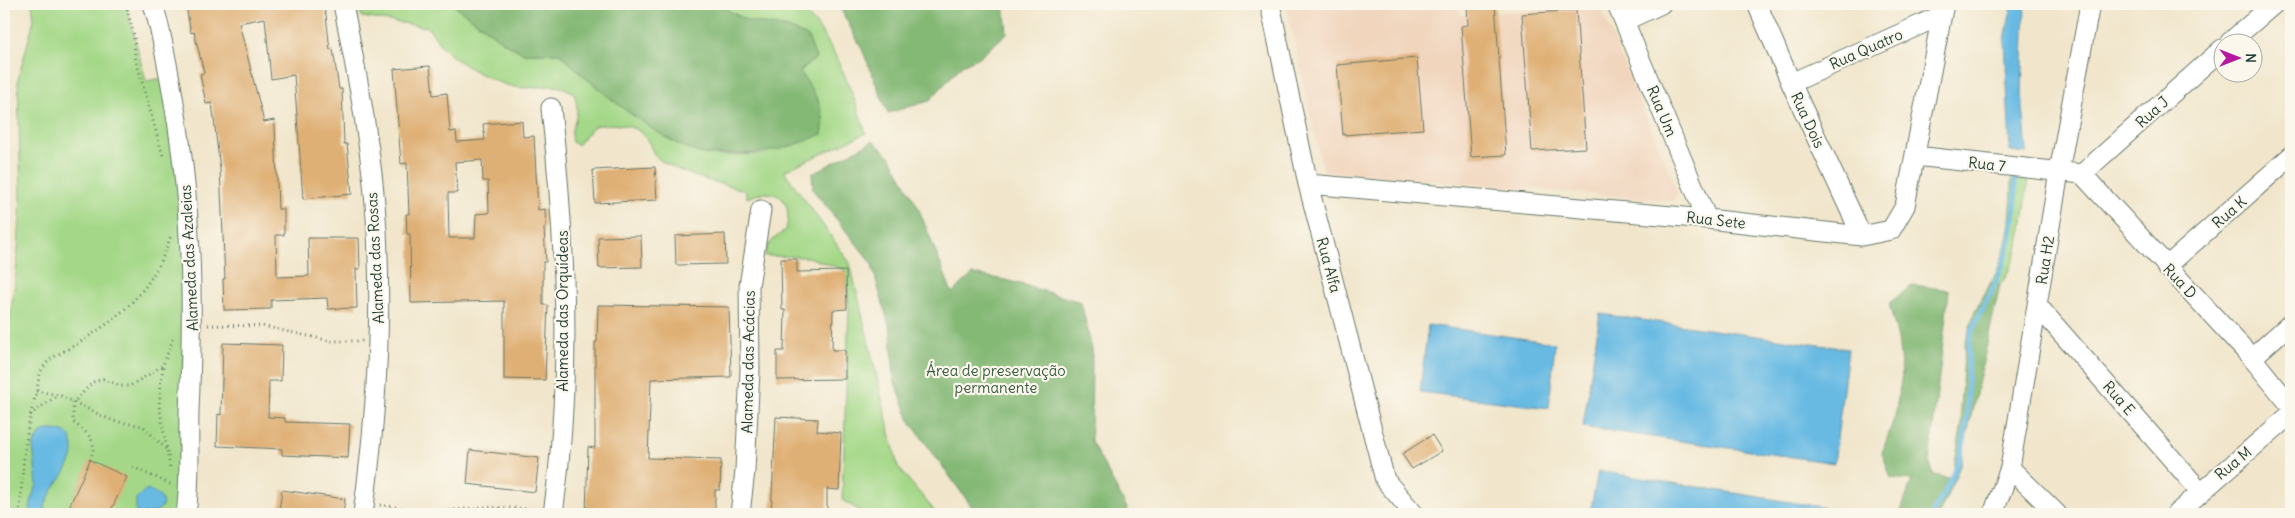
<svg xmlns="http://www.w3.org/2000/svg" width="2295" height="518" viewBox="0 0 2295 518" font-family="Delius,sans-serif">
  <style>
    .built { fill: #f1d5bd }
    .green { fill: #a4d888; stroke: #628a5e }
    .forest { fill: #83b874; stroke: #517a54 }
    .water { fill: #68bae3; stroke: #447c8c }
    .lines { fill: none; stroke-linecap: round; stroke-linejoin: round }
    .stream { stroke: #68bae3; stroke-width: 5 }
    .building { fill: #dfb076; fill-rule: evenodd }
    .minor-casing { stroke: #687869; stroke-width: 21 }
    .path { stroke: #687869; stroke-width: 3; stroke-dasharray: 1 4; stroke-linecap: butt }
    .minor { stroke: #fff; stroke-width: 19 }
    .labels { text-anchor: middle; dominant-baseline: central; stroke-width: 4.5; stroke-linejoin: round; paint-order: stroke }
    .street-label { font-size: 15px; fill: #1f3d34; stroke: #fbf7ec }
    .park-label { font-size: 15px; fill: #3a5c45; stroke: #fbf7ec }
  </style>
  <rect width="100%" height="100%" fill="#fbf7ec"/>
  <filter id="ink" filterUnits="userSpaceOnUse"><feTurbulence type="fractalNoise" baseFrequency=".02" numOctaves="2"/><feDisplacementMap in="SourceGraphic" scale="10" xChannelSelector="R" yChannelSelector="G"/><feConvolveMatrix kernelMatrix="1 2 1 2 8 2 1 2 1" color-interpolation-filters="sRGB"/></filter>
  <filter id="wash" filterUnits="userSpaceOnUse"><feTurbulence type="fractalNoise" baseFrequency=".0096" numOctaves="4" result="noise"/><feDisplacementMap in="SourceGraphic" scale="20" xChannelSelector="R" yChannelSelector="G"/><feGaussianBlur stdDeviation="1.12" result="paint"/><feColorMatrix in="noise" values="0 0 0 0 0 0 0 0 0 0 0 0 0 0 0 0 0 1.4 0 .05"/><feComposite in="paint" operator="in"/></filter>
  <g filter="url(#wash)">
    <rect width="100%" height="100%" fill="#f1e6cc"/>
    <!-- built -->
    <path class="built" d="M1286,4H1458L1460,15L1600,6L1678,193L1673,201L1323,171Z"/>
    <!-- green -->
    <path class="green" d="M32,4H126L146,81L163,78L187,236L182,440L174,514H4V365L17,266L21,199L18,79L34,20Z
      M358,4H452L508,45L524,53H560C588,83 661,142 699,153C716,158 746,154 765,154L819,102L800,71L816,58L807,37L788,28L748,21L716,4H796C804,12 814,20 820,30C842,61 854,98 866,133L784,171L850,263L898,467L937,514H865L842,500L849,309L845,270L808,257L765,256C766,242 776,238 786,230C794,198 776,185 747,198L745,190C718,183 690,177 665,163C649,154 654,148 645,137C635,123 609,123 594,126L577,145L572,142C568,125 583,119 574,93C552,79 538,91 515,87C496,84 457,63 444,49C437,43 434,34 428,27L362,17Z
      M2012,174L2028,176C2025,212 2022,255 2000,285L1990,284C2010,251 2012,211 2012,174Z"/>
    <!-- forest -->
    <path class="forest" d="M452,4H716L748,21L788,28L808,37L816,58L800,71C812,91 828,110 822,134C786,150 766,154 726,154C718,154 707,155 699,153C661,142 588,83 560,53H524L508,45Z
      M838,4H1004L1007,33L981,56L962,65L929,101L888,113L862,49Z
      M873,141L890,156L918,207L952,293L973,274L1010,281L1081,302L1092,349L1091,441L1130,514H977L911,423L894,380L891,333L871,262L813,190L812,174Z
      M1990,284L2000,285L1960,466L1939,514H1900L1912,480L1891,478L1882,453L1895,416L1902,375L1898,338L1889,303L1913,285L1949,290L1929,462L1934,475L1949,478L1953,472L1962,424L1960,406L1965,345L1974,313Z"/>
    <!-- water -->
    <path class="water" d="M2012,4H2025L2022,95L2027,153L2010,151L2005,40Z
      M1600,314L1848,349L1834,463L1583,427Z
      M1428,325L1555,343L1549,408L1420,392Z
      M49,430C59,430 69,431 72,442C78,465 56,479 48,499C45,504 44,509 44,514H29L33,494L37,485L33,446L41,433Z
      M1598,471L1852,512V514H1590Z
      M145,490C154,490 161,495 163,504C158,515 146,514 136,514V499Z"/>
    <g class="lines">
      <!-- stream -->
      <path class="stream" d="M1932,514C1950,484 1962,462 1966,426C1970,396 1964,365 1971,335C1975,319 1987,302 1994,286C2011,250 2018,211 2015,171"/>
    </g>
    <g id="blocks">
      <!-- building -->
      <path class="building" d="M203,4H322L326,15L330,50L333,49L339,89H342L344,144H347L352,194L303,199L294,75L271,79L265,18L239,23L264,122L274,120L275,127L278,209H284V235H276L277,277L309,276L308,238H359L360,269H356L357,308L328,309L327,298L271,300V309L224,310L223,279H225L220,169L212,103L206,104L200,74L204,73L194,32L191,33L186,7Z
        M1467,4H1495L1506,155L1471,157L1461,26L1468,25Z
        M1576,10L1586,148L1532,151L1522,14Z
        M1417,58L1423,129L1343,135L1337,65Z
        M430,66L433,95L447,93L450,132L456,131L457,142L485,140L483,124L522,121L523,137L534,136L538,210L545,209L546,227L544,228L546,262H543V305H548L545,380L504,379V301L411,303L410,234H407L406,214H409L407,163L401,164L394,69ZM482,160L483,181H488L489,213L476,214L475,238H449L448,193H457L455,162Z
        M655,167L657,200L595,203L593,170Z
        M725,234L726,264L676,265L675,236Z
        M641,236L642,267L599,268L598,237Z
        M781,259H797V272L846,271L847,309L833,310L832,350H845V379L777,380V351H784L785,310H782Z
        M598,305L729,307L731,377L651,379L648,458L721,460L720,490H715V514H586L588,447L595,448V342H597Z
        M223,343L282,345L281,381H269L268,417L285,418V422L350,424L348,458L282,455V449L217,446L218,414L221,415Z
        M776,417L818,419L817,431L841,433L839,490L827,489V514H771Z
        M1432,435L1442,451L1412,469L1402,454Z
        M470,450L539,458L535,492L467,484Z
        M90,460L127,477L109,514H89L70,505Z
        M282,490L345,499L343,514H298L279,512Z"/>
    </g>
  </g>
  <g filter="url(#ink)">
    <use href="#blocks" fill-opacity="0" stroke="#687869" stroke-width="1"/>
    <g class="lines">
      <!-- minor casing -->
      <g class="minor-casing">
        <path id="minor" d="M153,4C161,30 166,58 171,85C192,197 194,299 189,412C188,447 191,480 186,514
          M343,4C358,79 373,155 377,232C382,327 376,420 363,514
          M1270,4L1308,184L1385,480L1414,514
          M1617,4L1707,219
          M1757,4L1791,83L1862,236
          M1624,21L1661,4
          M2230,42L2274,4
          M1791,83L1942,15
          M551,108C566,242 572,380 553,514
          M1915,156L2082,174L2252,358L2291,406
          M2082,174L2222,49
          M1308,184L1707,219L1862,236L1891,230L1905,206L1944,4
          M2166,267L2291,156
          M2037,305L2200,491
          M2252,358L2291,323
          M2010,468L2057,514
          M740,514L745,471L750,370L749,286L761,210
          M1993,514L2010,468L2059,172L2090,4
          M2176,514L2291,414"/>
      </g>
      <!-- path -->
      <path class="path" d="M103,4L104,6
        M126,4L134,36L135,57L163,156
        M208,325L262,326L331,341H363
        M36,391L59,395L113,421L143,426L166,449
        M30,415L58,395
        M90,460C99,440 88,434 73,422V403L93,382L103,379L121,386H130L162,366
        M133,467L172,485
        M170,467L159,405L163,365L173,339
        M380,505L435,512L482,507L538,509
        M20,514C22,473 25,430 37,390C38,383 39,374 43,368C49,356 69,350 80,342C126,313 154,288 171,235"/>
      <!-- minor -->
      <use href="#minor" class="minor"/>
    </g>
  </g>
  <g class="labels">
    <!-- street labels -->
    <g class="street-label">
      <text transform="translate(1866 49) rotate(-24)">Rua Quatro</text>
      <text transform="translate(1662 111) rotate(67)">Rua Um</text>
      <text transform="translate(2152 112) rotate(-42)">Rua J</text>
      <text transform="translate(1808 120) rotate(65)">Rua Dois</text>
      <text transform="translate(1987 164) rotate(6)">Rua 7</text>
      <text transform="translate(2229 212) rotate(-41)">Rua K</text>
      <text transform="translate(1716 220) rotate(6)">Rua Sete</text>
      <text transform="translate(189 258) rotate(-93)">Alameda das Azaleias</text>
      <text transform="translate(375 258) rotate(-93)">Alameda das Rosas</text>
      <text transform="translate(2045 260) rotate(-81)">Rua H2</text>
      <text transform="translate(1329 265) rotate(75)">Rua Alfa</text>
      <text transform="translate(2180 281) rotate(47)">Rua D</text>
      <text transform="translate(562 311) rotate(-90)">Alameda das Orquídeas</text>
      <text transform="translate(748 362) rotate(-89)">Alameda das Acácias</text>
      <text transform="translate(2119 398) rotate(49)">Rua E</text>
      <text transform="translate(2233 463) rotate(-40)">Rua M</text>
    </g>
    <!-- park labels -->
    <g class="park-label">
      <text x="996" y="370">Área de preservação<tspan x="996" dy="17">permanente</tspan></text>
    </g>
  </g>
  <!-- margin -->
  <rect width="2295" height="518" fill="none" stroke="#fbf7ec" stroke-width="20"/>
  <!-- north arrow -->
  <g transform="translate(2238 58) rotate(90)"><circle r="24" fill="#fbf7ec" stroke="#a3ada2"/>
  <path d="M0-4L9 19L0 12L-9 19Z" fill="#b5179e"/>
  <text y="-8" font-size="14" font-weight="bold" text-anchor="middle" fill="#1f3d34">N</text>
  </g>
</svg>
